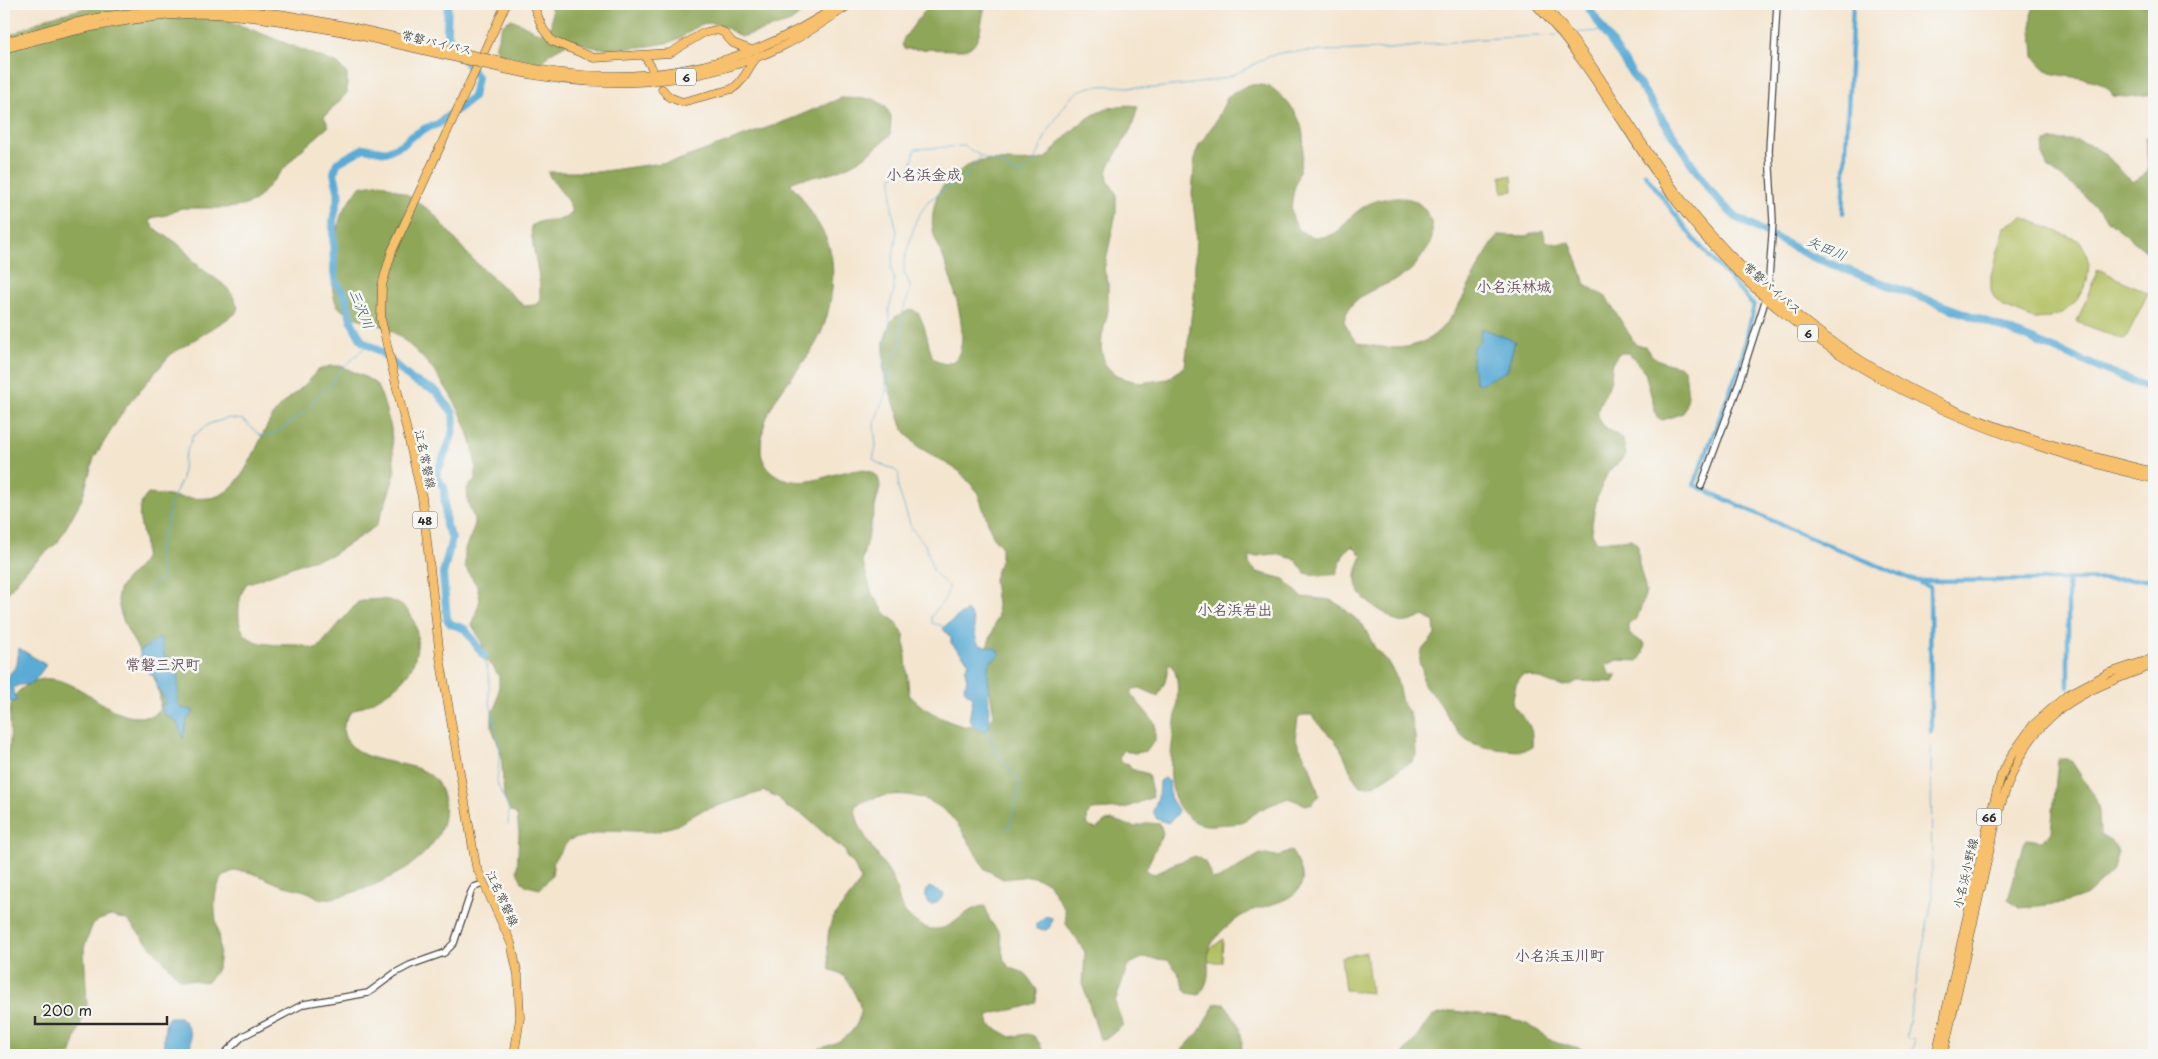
<svg xmlns="http://www.w3.org/2000/svg" width="2158" height="1059" viewBox="0 0 2158 1059" font-family="'Playpen Sans','Klee One',sans-serif">
  <style>
    .green { fill: #b3c062; stroke: #6f7646 }
    .forest { fill: #8ea658; stroke: #5c6842 }
    .water { fill: #5aabd5; stroke: #426b80 }
    .lines { fill: none; stroke-linecap: round; stroke-linejoin: round }
    .stream { stroke: #5aabd5; stroke-width: 1 }
    .canal { stroke: #5aabd5; stroke-width: 4.5 }
    .river { stroke: #5aabd5; stroke-width: 8 }
    .tertiary-casing { stroke: #494744; stroke-width: 8 }
    .primary-casing { stroke: #494744; stroke-width: 9 }
    .trunk-casing { stroke: #494744; stroke-width: 9 }
    .tertiary { stroke: #fff; stroke-width: 5.5 }
    .primary { stroke: #f7c06c; stroke-width: 8 }
    .trunk { stroke: #f7c06c; stroke-width: 8 }
    .trunk-bridge-casing { stroke: #494744; stroke-width: 9; stroke-linecap: butt }
    .trunk-bridge { stroke: #f7c06c; stroke-width: 8 }
    .labels { text-anchor: middle; dominant-baseline: central; stroke-width: 5; stroke-linejoin: round; paint-order: stroke }
    .shield { fill: #f6f6f2; stroke: #686867; stroke-width: 1 }
    .shield-label { font-size: 11px; font-weight: bold; fill: #2b2b2b }
    .street-label { font-size: 12px; fill: #2b2b2b; stroke: #f6f6f2 }
    .water-label { font-size: 14px; font-style: italic; fill: #3b5866; stroke: #f6f6f2 }
    .quarter-label { font-size: 15px; font-weight: bold; fill: #67515f; stroke: #f6f6f2 }
  </style>
  <rect width="100%" height="100%" fill="#f6f6f2"/>
  <filter id="ink" filterUnits="userSpaceOnUse"><feTurbulence type="fractalNoise" baseFrequency=".02" numOctaves="2"/><feDisplacementMap in="SourceGraphic" scale="10" xChannelSelector="R" yChannelSelector="G"/><feConvolveMatrix kernelMatrix="1 2 1 2 8 2 1 2 1" color-interpolation-filters="sRGB"/></filter>
  <filter id="wash" filterUnits="userSpaceOnUse"><feTurbulence type="fractalNoise" baseFrequency=".0096" numOctaves="4" result="noise"/><feDisplacementMap in="SourceGraphic" scale="20" xChannelSelector="R" yChannelSelector="G"/><feGaussianBlur stdDeviation="1.12" result="paint"/><feColorMatrix in="noise" values="0 0 0 0 0 0 0 0 0 0 0 0 0 0 0 0 0 1.4 0 .05"/><feComposite in="paint" operator="in"/></filter>
  <g filter="url(#wash)">
    <rect width="100%" height="100%" fill="#f4e5cf"/>
    <!-- green -->
    <path class="green" d="M1501,176H1512L1513,191L1502,192Z
      M2022,217L2080,241L2086,252L2089,265L2087,282L2077,300L2064,312L2050,318L2034,319L2002,306L1995,299L1991,291V275L2005,227Z
      M2098,269L2148,293L2125,340L2077,322Z
      M1223,939L1222,962H1209L1207,958L1210,949Z
      M1366,952L1371,993L1345,990L1341,957Z"/>
    <!-- forest -->
    <path class="forest" d="M101,4H172L205,11L338,64L347,74V93L324,117L329,126L298,153L255,201L243,206L224,208H181L167,215L151,218L150,222C156,233 168,236 177,243C186,250 191,259 199,266C216,282 230,282 238,308L235,314L170,355L126,407L94,458L82,499L58,542L28,568L4,597V38L47,18Z
      M549,4H819L803,12L791,22L741,37C731,31 722,23 710,23C695,23 689,35 676,40C657,47 612,51 592,47C586,45 580,42 574,40L549,54L543,62L536,63L499,56L495,48L502,25L512,19L539,33L551,27L552,11Z
      M930,4H990L985,7C980,23 982,48 962,50L904,49L902,44L904,38Z
      M2035,4H2154V94L2127,97L2113,96C2105,75 2069,79 2051,73C2045,70 2039,62 2034,57L2031,15Z
      M1248,85C1270,84 1273,87 1287,102C1330,148 1272,198 1299,229C1307,238 1321,239 1331,235C1340,232 1343,224 1350,218C1364,204 1377,198 1397,198C1405,198 1411,198 1418,203C1426,209 1432,219 1432,229C1433,239 1430,245 1424,253C1419,260 1415,268 1407,273C1385,289 1351,290 1344,321C1354,344 1358,344 1381,347C1457,357 1462,280 1499,235L1526,236L1543,230L1546,241L1557,244L1570,242L1586,285L1606,297L1636,345L1645,346C1653,362 1668,363 1682,367L1685,370L1688,397L1683,413L1663,420L1657,418L1645,372L1629,353H1620C1608,363 1614,373 1609,386C1606,395 1596,405 1598,415C1601,429 1614,431 1623,440L1626,455L1607,474L1597,497L1592,523V533L1597,542L1631,539L1638,545L1639,564L1646,592L1639,613L1635,620L1628,623L1630,635L1645,644L1643,654L1638,661L1618,660L1606,665L1609,674L1617,675L1613,682L1577,681C1560,695 1541,674 1522,675L1516,684L1512,704C1525,722 1534,722 1532,747C1524,752 1516,751 1506,750C1459,746 1460,734 1437,699C1433,694 1426,690 1424,685C1421,677 1425,670 1419,663L1421,651L1435,635L1434,622L1424,616C1417,619 1407,624 1399,622C1393,621 1391,617 1386,614C1359,598 1348,587 1362,556L1352,546L1344,553L1336,574L1320,576L1305,573L1295,559L1275,554L1249,557V564L1257,572L1284,579L1302,597L1330,600L1341,606L1363,625L1375,648L1386,659L1396,676L1402,702L1410,714L1415,736L1416,755L1412,762C1395,769 1377,790 1360,786C1348,773 1348,759 1338,745C1331,734 1320,729 1312,715H1303L1298,718L1295,738L1310,767L1319,795L1313,803L1306,805L1288,798C1279,802 1269,805 1260,810C1254,814 1248,819 1241,822C1233,825 1223,824 1214,825C1203,826 1195,823 1187,816C1147,781 1196,687 1169,663L1165,682L1158,696L1140,688L1133,689L1131,694L1155,723V740L1147,751L1134,753L1124,750L1119,758L1121,762L1129,764L1131,769L1148,774L1153,797L1125,808L1092,810L1087,816L1088,826L1096,829L1106,821L1113,820L1134,827L1149,823L1160,824L1163,833L1146,869L1148,872L1155,874L1171,865L1195,856L1205,862L1212,879H1219L1260,854L1278,856L1291,851C1310,878 1306,894 1273,904C1266,907 1258,907 1251,911C1238,917 1221,929 1213,942C1201,960 1217,974 1199,995L1187,993L1177,971L1168,960L1142,958L1128,965L1115,1002L1123,1025L1105,1040L1100,1039L1083,985L1085,952L1066,924L1065,910L1048,882L1030,876L1003,879L985,869C973,851 962,825 945,811C920,790 883,790 855,806C856,833 881,856 893,880C898,890 898,904 905,912C913,921 923,929 934,929C955,930 964,907 985,906L990,921L1000,933L1004,961L1011,968L1025,973L1037,990L1036,1002C1020,1011 1006,1009 989,1015L988,1024L1011,1037L1027,1034L1034,1036L1040,1044L1044,1055H815L820,1048C840,1044 862,1030 860,1007C859,1001 855,995 852,989C847,978 842,972 830,970C827,954 825,929 835,915C844,903 853,894 861,880L853,863L846,857V852L802,814L786,807L779,798L764,791L701,811L677,825L656,832L612,830L569,840L554,860L552,875L540,889L527,886L522,882L517,871L519,834L517,815L509,810L504,796L501,752L492,728V712L496,707L499,686V677L493,666L486,661L481,640L472,625L480,600L477,586L465,567V549L474,528V519L468,503L467,488L476,479C478,425 435,359 390,330C374,320 345,320 336,303C328,286 334,237 340,219C343,207 353,198 359,187L381,183L406,194L432,212L471,258L524,306L535,305L539,302C544,284 531,248 531,226C543,216 561,225 572,213C569,195 549,181 548,172H597L676,161L791,119L841,98L874,99L885,106L891,116L890,135C869,155 853,167 823,175C812,178 803,177 792,182L791,185C799,192 802,198 807,206C815,219 824,231 829,246C838,275 830,323 813,348C791,383 761,404 761,450C761,458 766,468 773,473C783,480 796,483 809,481C826,479 880,454 880,487L862,560L872,594L886,614L896,622L904,635L909,694C921,711 981,745 994,715L984,656L998,615L994,579L1001,558V546L993,537L977,491L959,471L917,446L903,429L883,371L884,341L890,323L895,317L912,309L919,314L924,326L932,356C937,362 944,366 952,362C976,347 950,275 942,254C939,246 934,239 933,230C931,219 934,206 937,196C940,188 947,182 954,176C959,172 966,165 972,163C994,156 1034,168 1050,155C1053,152 1054,148 1057,146C1079,122 1104,101 1138,106L1132,127L1109,166L1107,173L1108,181L1116,193V213L1104,270L1108,282V311L1102,336L1101,349L1105,364L1111,371L1119,377L1140,383L1168,379L1185,366L1194,295L1196,228L1192,193L1195,156L1199,145L1216,121L1227,98L1232,93Z
      M2154,135V261L2147,252L2109,221L2079,190L2049,168L2042,155L2045,142C2070,137 2088,140 2108,157C2117,165 2123,175 2133,182L2148,172L2146,137Z
      M330,366H341L367,378L376,384L382,397L391,428L395,474L386,502L376,526L332,555L308,561L246,584C240,595 238,605 239,618C241,649 275,644 298,645C305,645 309,649 317,649L358,602C371,599 387,597 399,604C422,616 421,652 409,672C401,684 387,694 374,701C366,706 353,708 348,716C344,721 342,732 345,737C365,775 430,750 442,793C461,857 367,894 320,900C311,890 294,889 281,885C266,880 235,859 221,880C201,911 238,959 206,982L180,979L127,920L111,916L99,920L92,926L84,948L87,1005L70,1055H4V756C19,738 0,708 19,691C56,658 89,701 122,714C132,718 143,717 153,716L160,709C164,671 122,640 118,600C115,579 145,571 145,552C146,531 130,512 148,494C167,495 189,500 209,498C244,495 257,439 274,414C286,397 309,386 316,371Z
      M2058,759H2068L2072,762L2096,799L2099,810L2100,835L2115,844L2118,852L2112,872L2087,895L2064,903L2020,908L2008,900L2023,844L2027,839L2042,841L2051,832Z
      M1224,1003C1239,1023 1244,1031 1241,1055H1177L1199,1032L1215,1004Z
      M1453,1011L1508,1017L1529,1025L1557,1043L1580,1048L1592,1055H1403C1406,1048 1413,1043 1418,1036C1432,1015 1426,1017 1453,1011Z"/>
    <!-- water -->
    <path class="water" d="M1481,328L1515,341L1507,371L1480,384L1476,383L1472,367L1473,347L1480,341Z
      M967,610C977,619 972,634 979,645L996,648L1000,655L989,663L988,667L989,728L986,731L977,729L969,720L973,697L965,691L964,687L967,680L965,670L969,662L951,643V638L943,629L946,625Z
      M160,637L167,664L178,673V703L182,708L193,710V713L187,720L183,739L177,722L164,714L162,708L165,700L157,687L156,678C145,671 140,665 140,651Z
      M19,648L46,665L32,684L19,685L13,688V693L17,700L14,702L4,700V681L17,665Z
      M1164,778L1169,780L1170,797L1178,810L1177,815L1168,823L1157,819L1153,811L1158,797L1159,781Z
      M929,887L944,894C941,900 936,905 929,904C925,899 924,892 929,887Z
      M1046,916L1052,918L1050,927L1046,930L1036,929V924Z
      M169,1017H180C191,1026 193,1042 189,1055H161L164,1052C164,1044 163,1022 169,1017Z"/>
    <g class="lines">
      <!-- stream -->
      <path class="stream" d="M1571,33L1603,31
        M886,391L883,353L890,328L889,309L894,290V277L891,269L897,232L892,209V177L911,167L915,149L964,146L986,159L1001,163L1015,173L1020,174C1041,161 1038,147 1049,130C1056,119 1065,102 1076,93C1094,79 1133,90 1154,88C1178,85 1207,84 1230,76C1249,69 1265,55 1285,52L1390,49L1479,39L1557,35
        M147,596L150,588L163,578L158,551L167,523L170,504L182,479L184,458L193,436L209,424L228,418L243,420L260,435L266,436L277,432L308,410L317,396L329,388L338,373L368,344
        M946,627L932,623L931,617C938,605 948,601 948,586L933,571L926,546L911,527L898,488L899,474C892,465 880,467 873,459L876,447L874,424L885,394L890,386L889,366L902,341L901,316L910,291V285L904,272V261L916,220L928,201L966,175L981,156
        M484,656L489,677V698L500,747L497,783L509,810L508,825
        M987,730L1000,758L1019,781V791L1008,830
        M1911,1055L1915,1040L1906,1038L1932,899L1931,746"/>
      <!-- canal -->
      <path class="canal" d="M1645,174L1692,237L1754,306L1741,362L1694,485L1808,537L1916,581L2154,579
        M1843,213L1853,4
        M2068,579V687
        M1920,583L1930,587L1931,732"/>
      <!-- river -->
      <path class="river" d="M448,4L447,28L450,41L477,77L473,97L438,124L426,128L409,138L405,143L386,152L364,148L337,163L334,173L339,194L333,220L334,273L336,282L345,296L352,323L362,341L381,352L412,380L436,391L453,413C457,437 442,455 436,477L444,487L446,526L452,538L443,574L447,619L451,624L465,629L484,656
        M1586,4L1708,188L1723,205L1737,218L1812,257L1993,324L2154,390"/>
    </g>
  </g>
  <g filter="url(#ink)">
    <g class="lines">
      <!-- tertiary casing -->
      <g class="tertiary-casing">
        <path id="tertiary" d="M1701,486L1737,389L1768,292L1773,221L1769,151L1777,4
          M223,1055L243,1036L304,1004L368,993L395,973L410,965L444,953L454,943L471,892L474,887L483,884"/>
      </g>
      <!-- primary casing -->
      <g class="primary-casing">
        <path id="primary" d="M506,4L392,251L382,285L381,319L422,497L440,657L476,866L511,943L518,975L520,1018L514,1055
          M1936,1055L1989,820L2001,776L2011,756L2033,725L2067,695L2109,673L2154,658
          M1943,1055L1996,822C2023,721 2060,698 2154,665"/>
      </g>
      <!-- trunk casing -->
      <g class="trunk-casing">
        <path id="trunk" d="M533,4L543,29L552,41L594,58L670,53L703,33L716,30L723,32L733,43L751,50
          M1535,4C1592,63 1629,139 1679,205C1800,365 1965,432 2154,479
          M1543,4C1598,63 1633,137 1682,200C1755,293 1851,365 1959,412C2022,438 2089,456 2154,472
          M4,42L64,25L106,16L188,7L280,14L351,27
          M4,49C64,32 124,18 187,14C240,12 297,24 349,33
          M644,55L652,68
          M507,63C626,92 739,73 840,4
          M505,69C598,91 696,88 783,46C807,34 829,18 851,4
          M662,89L669,97L682,102L732,89C744,82 748,67 757,57"/>
      </g>
      <!-- tertiary -->
      <use href="#tertiary" class="tertiary"/>
      <!-- primary -->
      <use href="#primary" class="primary"/>
      <!-- trunk -->
      <use href="#trunk" class="trunk"/>
      <!-- trunk-bridge casing -->
      <g class="trunk-bridge-casing">
        <path id="trunk-bridge" d="M351,27L507,63
          M349,33L505,69"/>
      </g>
      <!-- trunk-bridge -->
      <use href="#trunk-bridge" class="trunk-bridge"/>
    </g>
  </g>
  <g class="labels">
    <!-- shield labels -->
    <g class="shield">
      <rect x="676" y="68.5" width="20" height="17" rx="4"/>
      <rect x="1798" y="324.5" width="20" height="17" rx="4"/>
      <rect x="412.5" y="511.5" width="25" height="17" rx="4"/>
      <rect x="1976.5" y="808.5" width="25" height="17" rx="4"/>
    </g>
    <g class="shield-label">
      <text x="686" y="77">6</text>
      <text x="1808" y="333">6</text>
      <text x="425" y="520">48</text>
      <text x="1989" y="817">66</text>
    </g>
    <!-- street labels -->
    <g class="street-label">
      <text transform="translate(437 42) rotate(13)">常磐バイパス</text>
      <text transform="translate(1773 288) rotate(41)">常磐バイパス</text>
      <text transform="translate(426 459) rotate(78)">江名常磐線</text>
      <text transform="translate(1965 873) rotate(-77)">小名浜小野線</text>
      <text transform="translate(503 898) rotate(65)">江名常磐線</text>
    </g>
    <!-- water labels -->
    <g class="water-label">
      <text transform="translate(1827 248) rotate(23)">矢田川</text>
      <text transform="translate(362 309) rotate(68)">三沢川</text>
    </g>
    <!-- quarter labels -->
    <g class="quarter-label">
      <text x="924" y="173">小名浜金成</text>
      <text x="1514" y="285">小名浜林城</text>
      <text x="1235" y="608">小名浜岩出</text>
      <text x="163" y="663">常磐三沢町</text>
      <text x="1560" y="954">小名浜玉川町</text>
    </g>
  </g>
  <!-- margin -->
  <rect width="2158" height="1059" fill="none" stroke="#f6f6f2" stroke-width="20"/>
  <!-- scale -->
  <path d="M35 1016v8h132v-8" fill="none" stroke="#2b2b2b" stroke-width="2.5"/>
  <text x="42" y="1016" font-size="15" fill="#2b2b2b" stroke="#f6f6f2" stroke-width="4" paint-order="stroke">200 m</text>
</svg>
